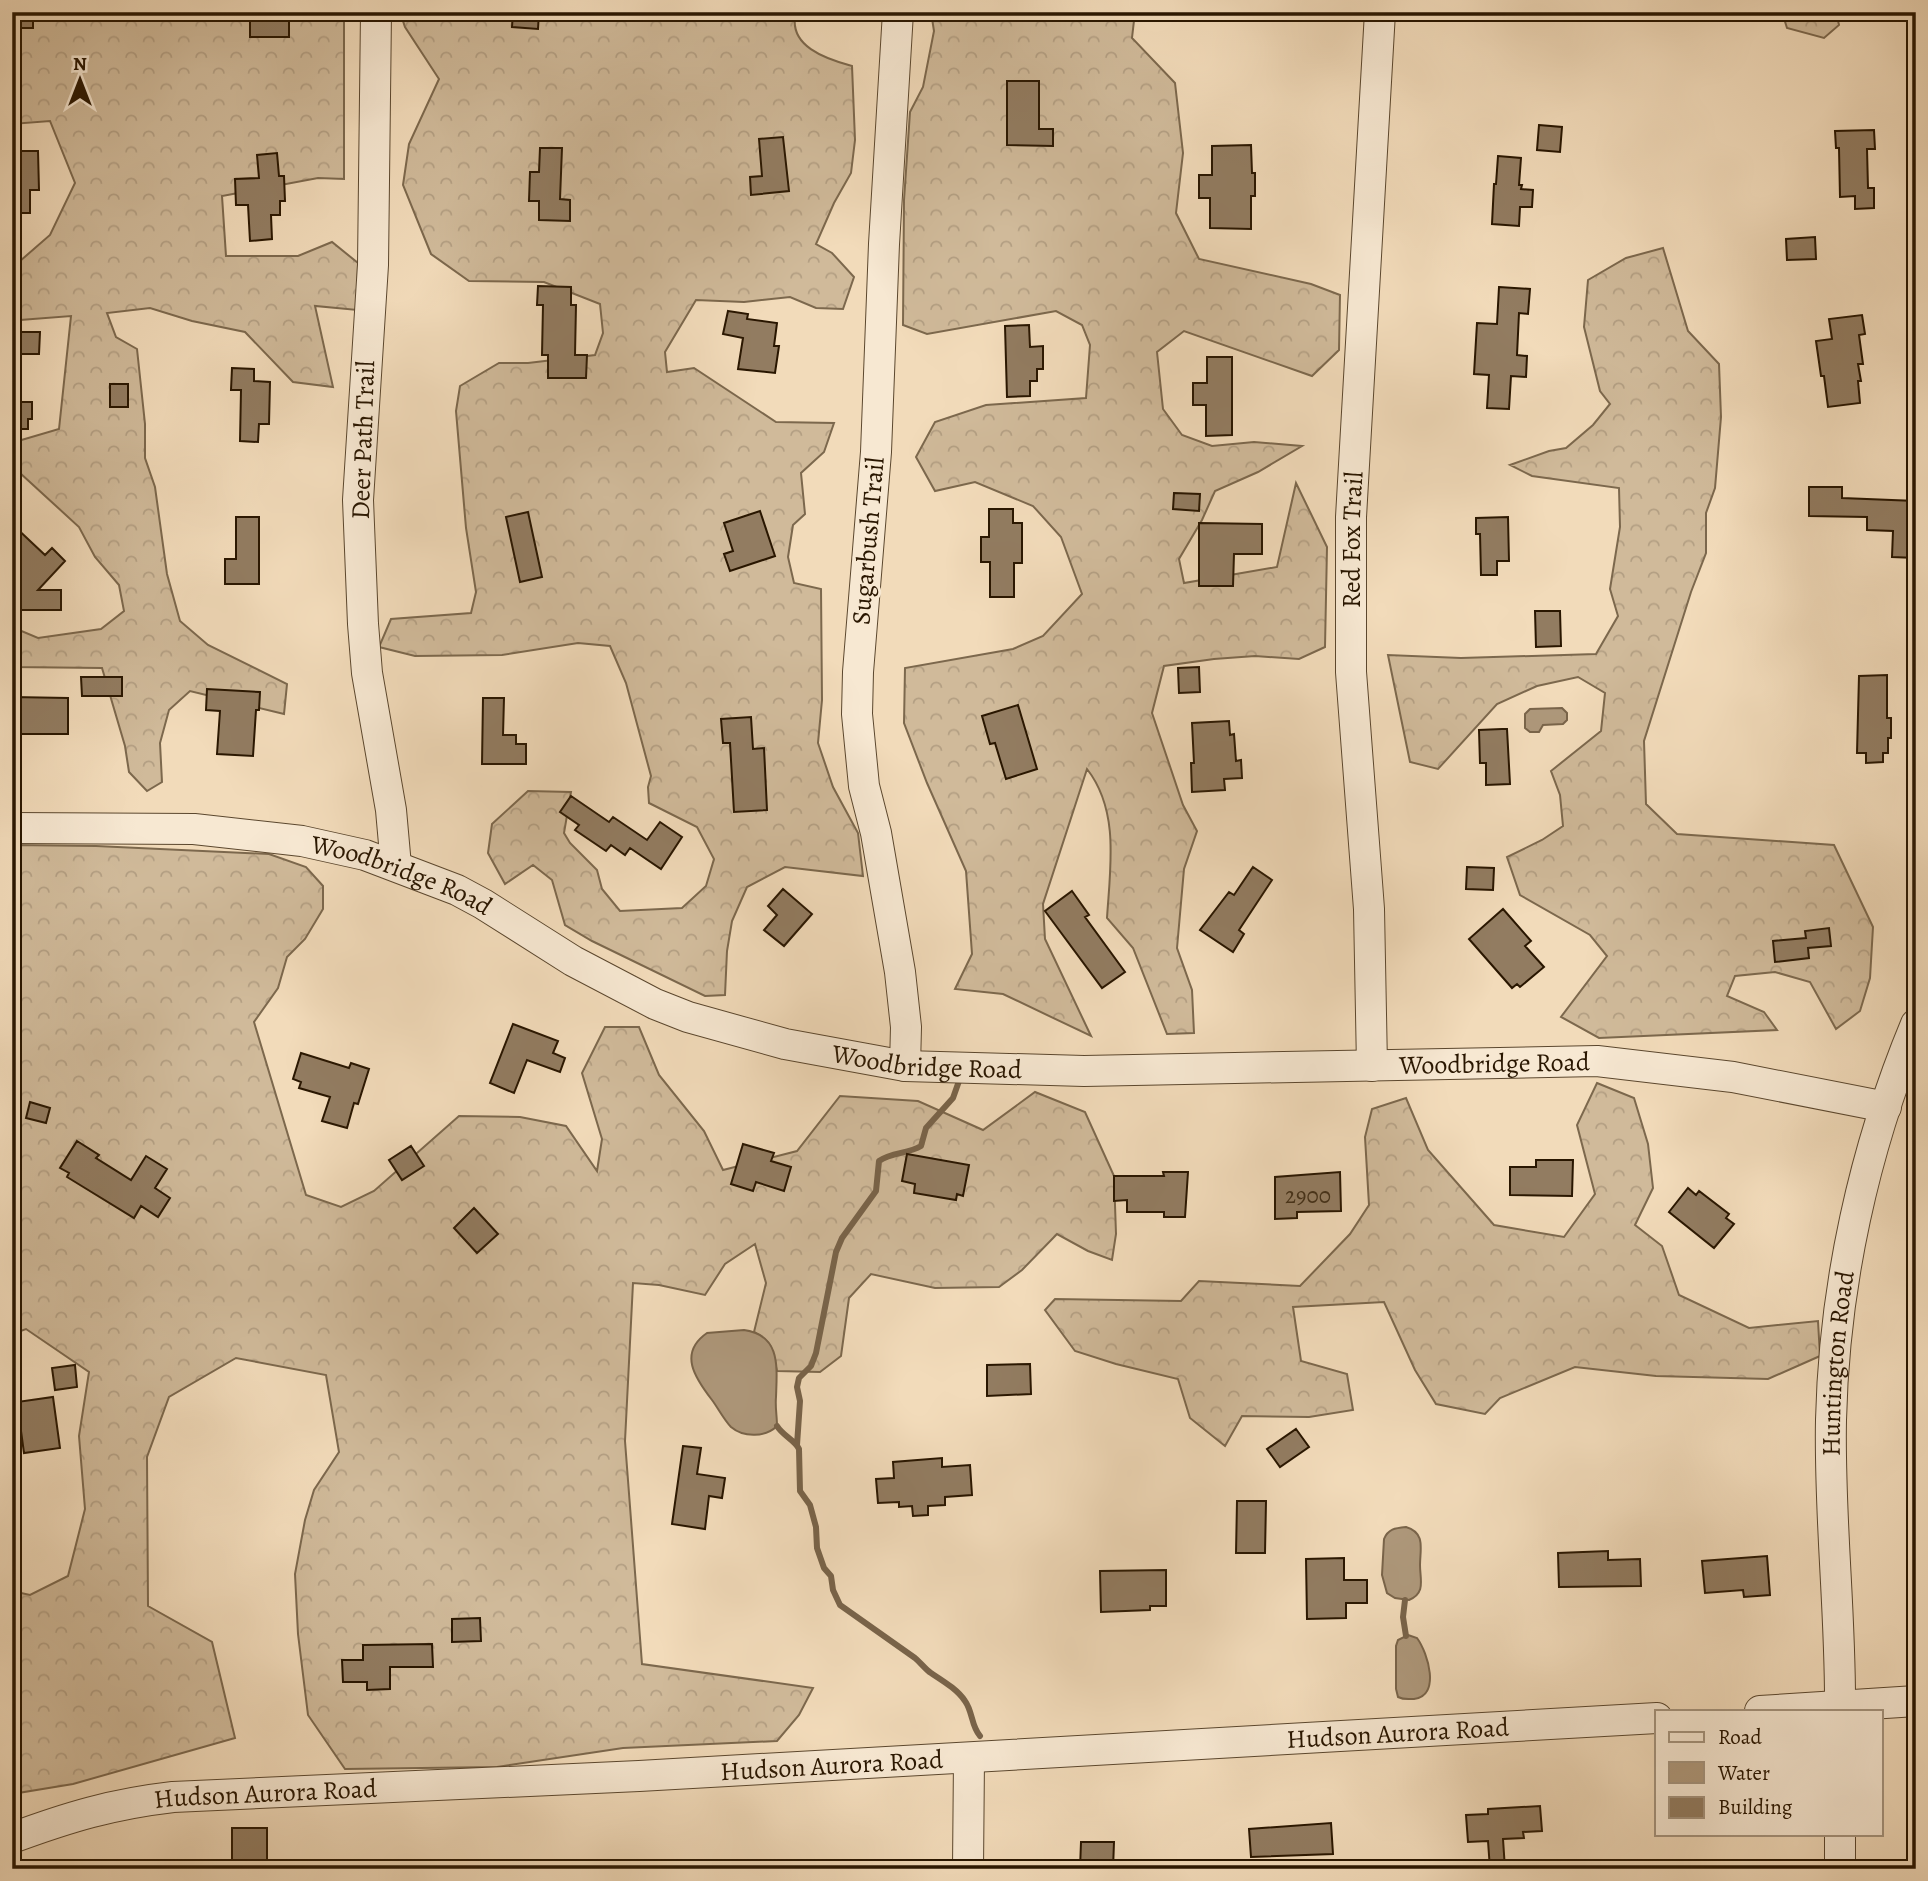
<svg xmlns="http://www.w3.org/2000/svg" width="1928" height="1881" viewBox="0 0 1928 1881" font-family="Alegreya,serif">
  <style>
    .forest { fill: url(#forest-crowns); stroke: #7c684d; stroke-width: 2 }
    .water { fill: #ae987b; stroke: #79644a; stroke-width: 2 }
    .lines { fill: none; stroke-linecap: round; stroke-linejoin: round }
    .stream { stroke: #79644a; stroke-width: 6 }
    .building { fill: #927c61; stroke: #291600; stroke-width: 2 }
    .minor-casing { stroke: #5b472e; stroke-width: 32 }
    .minor { stroke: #f7e8d2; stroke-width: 30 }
    .labels { text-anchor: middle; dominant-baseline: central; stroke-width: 6; stroke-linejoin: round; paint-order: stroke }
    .number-label { font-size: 23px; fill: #433018 }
    .street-label { font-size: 26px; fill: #291600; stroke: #f7e8d2 }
  </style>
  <defs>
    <pattern id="forest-crowns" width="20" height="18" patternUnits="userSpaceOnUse" patternTransform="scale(1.75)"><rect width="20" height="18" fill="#d0ba9a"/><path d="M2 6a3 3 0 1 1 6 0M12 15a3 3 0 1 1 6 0" fill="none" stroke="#b39f83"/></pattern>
  </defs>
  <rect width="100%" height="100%" fill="#f2dbba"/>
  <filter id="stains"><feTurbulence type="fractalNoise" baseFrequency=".00286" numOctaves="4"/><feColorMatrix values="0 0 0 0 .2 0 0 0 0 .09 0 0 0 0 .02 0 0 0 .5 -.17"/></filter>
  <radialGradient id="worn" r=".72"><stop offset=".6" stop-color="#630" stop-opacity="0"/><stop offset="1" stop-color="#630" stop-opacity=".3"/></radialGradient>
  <!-- forest -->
  <path class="forest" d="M12,12H344V179L318,178L222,196L226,256H298L332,242L358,263L357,310L315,306L333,387L293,382L245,332L192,321L150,308L107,313L116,337L137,349L145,424V458L155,487L167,574L180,621L208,645L287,684L284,714L190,691L169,710L160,743L162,782L147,791L129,772L125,746L102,668L12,667V627L38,638L101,629L124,611L119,585L95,557L79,527L20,473L18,441L59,429L71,316L20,320L12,323V268L50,235L75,183L50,121L12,124Z
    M400,12H796C787,46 826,59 852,66L855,140L851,173L834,203L816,244L832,253L854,277L843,309L816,308L790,297L744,302L696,300L665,352L667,372L694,368L776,422L834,423L824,452L801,473L805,514L793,525L788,557L794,583L821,589L822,700L818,743L833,787L858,833L863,876L785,867L747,887L732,921L727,951L725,995L705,996L592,941L565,925L552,880L533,865L505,884L488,853L492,824L528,791L571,792L564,833L570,843L597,870L602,889L620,911L682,908L706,886L714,859L697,827L649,803L648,787L651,776L626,683L610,646L578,643L502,655L415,656L379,647L391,619L471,613L476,592L466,528L456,411L460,386L499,363H528L595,355L603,333L600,304L544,282L469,281L431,254L403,185L409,144L439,79L405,27Z
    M931,12H1135L1132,38L1175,83L1183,153L1176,213L1199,259L1311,284L1340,295L1339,350L1312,376L1184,331L1157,352L1163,409L1182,435L1212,446L1254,442L1302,446L1258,472L1215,491L1202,520L1179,559L1184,583L1277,567L1296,483L1327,547L1325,647L1299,659L1255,656L1214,659L1164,666L1152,713L1183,805L1197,831L1184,869L1177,948L1192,990L1194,1033L1167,1034L1133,948L1107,918C1110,869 1120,811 1087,769L1043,904L1045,939L1091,1036L1003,994L955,989L972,954L966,871L927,783L904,723L905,668L1013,649L1043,636L1082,594L1061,537L1033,506L975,482L935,491L916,457L935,422L986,405L1086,398L1090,345L1082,325L1056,311L927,334L903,325L904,200L910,112L923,87L934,31Z
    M1782,12H1836L1839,25L1824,38L1787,28Z
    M1663,248L1688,331L1719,364L1721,417L1715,488L1706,513V553L1691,592L1644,741L1646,804L1677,834L1834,845L1873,927L1870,978L1860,1011L1836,1029L1810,982L1775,972L1735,976L1727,996L1764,1012L1777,1030L1599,1038L1561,1017L1607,956L1590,935L1520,895L1507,857L1542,840L1563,826L1560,795L1551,771L1601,731L1605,693L1578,677L1537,686L1497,704L1438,769L1410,762L1388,655L1461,658L1596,654L1618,616L1610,589L1620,527L1619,488L1532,476L1510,465L1549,451L1566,448L1593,425L1610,404L1600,391L1584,327L1588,280L1626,258Z
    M12,845L96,846L269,854L306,867L323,886V909L305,939L287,957L278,988L254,1022L306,1195L341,1207L374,1191L459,1116L520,1117L566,1126L597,1171L602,1139L582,1073L605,1027H639L659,1075L704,1131L723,1170L797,1151L840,1096L918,1101L983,1130L1035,1092L1085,1112L1114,1176L1116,1234L1112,1260L1088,1251L1057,1234L1022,1270L999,1287L935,1288L871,1274L849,1298L841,1356L820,1372L777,1371C772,1349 774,1343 754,1332L766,1283L755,1244L725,1264L705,1295L659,1285L633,1283L625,1441L642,1664L813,1688L799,1715L777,1741L623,1748L497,1767L345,1769L308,1715L298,1634L295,1574L305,1520L314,1490L339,1452L326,1375L236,1358L169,1397L147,1457L148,1606L212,1642L235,1738L73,1784L12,1794V1591L30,1595L68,1576L85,1509L79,1436L89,1372L26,1329L12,1334Z
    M1597,1083L1634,1098L1648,1144L1653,1188L1635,1225L1662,1246L1679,1295L1749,1328L1818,1321L1820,1356L1768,1379L1656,1376L1575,1367L1500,1398L1485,1414L1436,1404L1415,1370L1384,1302L1293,1307L1301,1361L1347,1374L1353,1410L1309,1417L1242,1416L1225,1446L1190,1418L1178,1379L1116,1364L1075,1351L1045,1310L1055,1299L1181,1301L1199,1281L1300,1286L1350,1234L1369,1205L1365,1137L1372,1109L1406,1098L1428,1150L1494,1225L1564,1237L1595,1194L1577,1125Z"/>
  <!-- water -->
  <path class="water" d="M1562,708L1567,713V720L1563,724L1543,725L1539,732H1530L1525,728V714L1530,709Z
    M744,1330C781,1335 777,1367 776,1397C775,1407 777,1416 777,1426C766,1437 744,1438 731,1427C724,1420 718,1408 712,1400C695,1378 678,1353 707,1333Z
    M1406,1527C1426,1533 1420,1549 1420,1565C1420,1580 1426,1593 1409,1600L1395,1598L1387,1593L1382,1575L1384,1539C1388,1529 1395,1528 1406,1527Z
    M1408,1635L1417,1638C1428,1653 1441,1696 1414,1699C1407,1699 1404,1700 1398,1697L1396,1689V1646L1398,1640Z"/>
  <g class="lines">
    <!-- stream -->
    <path class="stream" d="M777,1426C783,1436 795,1440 799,1449L800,1491L810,1505L816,1527L817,1548L824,1568L831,1576L833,1590L840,1605L915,1658C921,1663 926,1670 931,1673C943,1681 957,1689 965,1701C973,1712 971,1726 980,1736
      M797,1445L800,1401L797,1387L799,1378L811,1366L816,1353L836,1252L842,1238L876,1191L879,1161C892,1152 908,1154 921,1146L926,1128L953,1098L959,1081
      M1405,1600L1403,1617L1406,1636"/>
  </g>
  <!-- building -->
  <path class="building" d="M12,12H33V28H12Z
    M250,12H289V37H250Z
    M513,12H539L538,29L512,27Z
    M1007,81H1039V129H1053V146L1007,145Z
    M1539,125L1562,127L1560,152L1537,150Z
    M1874,130L1875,149H1867L1868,188H1874V208L1855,209V196L1840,197L1839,148H1836L1835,131Z
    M783,137L789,191L751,195L750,177L762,176L759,139Z
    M1251,145L1252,173H1255V196H1251V229L1210,228V198H1199V175H1212V146Z
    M540,148H562L560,199L570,200V221L539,220V201H529L530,172H539Z
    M12,151H38L39,190H30V213H12Z
    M277,153L279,176H284L285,201H280V215H271L272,239L250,241L248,205H236L235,179L259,178L257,155Z
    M1498,156L1521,158L1519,185H1522L1521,189L1533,190L1532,207H1520L1519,226L1492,224L1494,184H1496Z
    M1815,237L1816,259L1787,260L1786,239Z
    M538,286L571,287V305H576L575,355H587L586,378H548V355H542L543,305H537Z
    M1499,287L1530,289L1528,314L1519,313L1517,355L1527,356L1526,377L1511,376L1509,409L1487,408L1489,375L1474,374L1477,323L1497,324Z
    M728,311L748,314L747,319L777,323L774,346H779L775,373L738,369L743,338L723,334Z
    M1862,315L1865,334L1859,335L1863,364H1858L1861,381H1858L1860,403L1828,407L1824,376H1821L1816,341L1832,339L1829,319Z
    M1029,325L1030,347L1043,346V369H1037V381H1030V396L1007,397L1005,326Z
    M18,332H40L39,354H17Z
    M1207,357H1232V435L1206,436V405H1193V383H1207Z
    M232,368L254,369V381L270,382L269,424H259L258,442L240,441L241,390H231Z
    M110,384H128V407H110Z
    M12,402H32V419H28V429H12Z
    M1809,487H1842V498L1916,501V558L1892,557L1893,531L1867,530V517L1809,516Z
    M1174,493L1200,494L1199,511L1173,509Z
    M989,509H1013V523H1022V563H1014V597H990V562H981V537H989Z
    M760,511L775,556L730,571L724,554L733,551L724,523Z
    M528,512L542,577L520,582L506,517Z
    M236,517H259V584H225V559H236Z
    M1508,517L1509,561H1497V575H1481L1480,534H1476V518Z
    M1199,523L1262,524V554H1234L1233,586H1199Z
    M12,524L45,555L52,548L65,561L38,590H61V610H19L20,562L12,554Z
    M1535,611H1560L1561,646L1536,647Z
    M1199,667L1200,692L1179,693L1178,668Z
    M1887,675V718H1891V738H1888V753H1883V762L1866,763V753H1857L1859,676Z
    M81,677H122V696H82Z
    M207,689L260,692L259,710H256L253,756L217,754L220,711L206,710Z
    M12,697L68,698V734H12Z
    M483,698H504L503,735H516V744H526V764H482Z
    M1018,705L1037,769L1006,779L995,743L990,744L982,716Z
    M751,717L753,749L764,748L767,810L734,812L730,743H723L721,719Z
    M1229,721L1230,735L1234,734L1236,761L1241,760L1242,778L1224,779L1225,790L1192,792L1191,763H1194L1192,723Z
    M1502,729H1507L1510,784L1486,785V763H1480L1479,730Z
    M571,796L609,822L613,817L647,840L660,822L682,837L661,869L630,848L625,855L611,845L606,851L575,830L579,825L560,812Z
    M1253,867L1272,880L1239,930L1244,934L1233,952L1200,930L1229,892L1234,895Z
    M1467,867L1494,868L1493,890L1466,889Z
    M783,889L812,914L784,946L764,930L777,915L768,906Z
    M1072,891L1089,915L1085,917L1125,972L1102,988L1045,911Z
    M1503,909L1531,941L1525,946L1544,967L1520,987L1517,984L1512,988L1469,939Z
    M1829,928L1831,946L1808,948L1809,958L1775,962L1773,941L1806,938L1805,931Z
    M513,1024L558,1041L553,1053L565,1058L560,1072L527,1060L514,1093L490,1083Z
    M301,1053L349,1068L351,1063L369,1069L358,1104L354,1103L347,1128L322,1121L330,1097L299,1088L301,1082L293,1079Z
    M30,1102L50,1108L46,1123L26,1118Z
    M77,1141L99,1155L96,1158L131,1180L146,1156L167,1169L155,1188L170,1198L158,1217L141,1206L134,1218L67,1177L69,1173L60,1168Z
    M743,1144L774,1153L771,1161L791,1167L784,1191L756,1182L753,1191L731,1184Z
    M411,1146L424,1166L402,1180L389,1160Z
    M907,1154L969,1165L963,1196L957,1194L956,1200L914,1193L915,1184L902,1181Z
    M1536,1160H1573L1572,1196L1510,1195V1167H1536Z
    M1163,1172H1188L1185,1217H1164V1212H1127V1200L1114,1201V1176H1164Z
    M1340,1172L1341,1211L1297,1212V1218L1275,1219V1177Z
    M1688,1188L1696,1195L1699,1191L1729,1214L1726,1218L1734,1224L1714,1248L1669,1212Z
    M474,1208L498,1234L477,1253L454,1228Z
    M1030,1364L1031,1394L987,1396V1365Z
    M75,1365L77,1387L55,1390L52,1368Z
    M53,1397L60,1448L24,1453L17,1402Z
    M1296,1429L1309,1447L1280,1467L1267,1449Z
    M683,1446L701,1448L697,1474L725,1478L722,1498L709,1496L705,1529L672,1524Z
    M942,1458V1467L970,1465L972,1495L945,1497V1505L928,1506V1515L913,1516L912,1506L899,1507V1502L878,1503L876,1479L894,1478L893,1462Z
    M1237,1501H1266L1265,1553H1236Z
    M1608,1551V1560L1640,1559L1641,1586L1559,1587L1558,1553Z
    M1767,1556L1770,1595L1744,1597L1743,1590L1705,1593L1702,1561Z
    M1344,1558V1580H1367V1603H1346V1618L1307,1619L1306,1559Z
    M1166,1570V1606H1150V1610L1101,1612L1100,1571Z
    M480,1618L481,1641L452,1642V1619Z
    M432,1644L433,1667H390V1689L367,1690V1682H343L342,1660H363V1645Z
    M1540,1806L1542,1831L1523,1832L1524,1838L1503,1839L1505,1869H1490L1488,1841L1468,1842L1466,1815L1488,1814V1809Z
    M1331,1823L1333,1854L1251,1857L1249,1829Z
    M232,1828H267V1869H232Z
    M1081,1842H1114L1113,1869H1080Z"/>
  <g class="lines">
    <!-- minor casing -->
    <g class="minor-casing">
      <g id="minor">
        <path d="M376,12L373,265L358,500L363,624L367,673L391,810L396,866"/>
        <path d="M898,12L884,244L876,452L858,672L857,714L864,786L876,833L900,972L906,1027L905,1066"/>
        <path id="s1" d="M12,828L194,829L302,841L365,855L457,890L483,904L573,961L655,1004L688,1017L785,1044L905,1066L1084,1071L1597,1061L1733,1077L1886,1107"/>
        <path id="s2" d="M1372,1066L1369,909L1351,672V517L1380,12"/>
        <path d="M1760,1711L1916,1701"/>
        <path id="s3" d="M1840,1711C1841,1614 1829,1518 1831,1420C1834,1286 1864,1149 1916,1024"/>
        <path id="s4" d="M12,1838C69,1817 112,1804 173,1797L639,1776L1657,1718"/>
        <path d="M968,1869L969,1758"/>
        <path d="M1840,1869V1834"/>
      </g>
    </g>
    <!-- minor -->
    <use href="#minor" class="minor"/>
  </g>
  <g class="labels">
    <!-- number labels -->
    <g class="number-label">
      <text x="1308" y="1195">2900</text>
    </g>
    <!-- street labels -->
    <g class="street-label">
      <text transform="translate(363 440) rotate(-88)">Deer Path Trail</text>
      <text stroke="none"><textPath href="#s2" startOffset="527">Red Fox Trail</textPath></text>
      <text transform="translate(868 541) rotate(-85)">Sugarbush Trail</text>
      <text stroke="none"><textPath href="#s1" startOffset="396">Woodbridge Road</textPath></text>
      <text stroke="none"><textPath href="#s1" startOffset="962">Woodbridge Road</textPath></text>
      <text stroke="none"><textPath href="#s1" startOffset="1530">Woodbridge Road</textPath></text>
      <text stroke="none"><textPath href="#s3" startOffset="348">Huntington Road</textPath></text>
      <text stroke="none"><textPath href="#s4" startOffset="1393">Hudson Aurora Road</textPath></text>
      <text stroke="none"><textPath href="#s4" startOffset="826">Hudson Aurora Road</textPath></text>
      <text stroke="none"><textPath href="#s4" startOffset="259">Hudson Aurora Road</textPath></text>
    </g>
  </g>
  <!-- margin -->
  <rect width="1928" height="1881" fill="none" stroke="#f2dbba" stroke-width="42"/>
  <rect x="14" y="14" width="1900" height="1853" fill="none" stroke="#291600" stroke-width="3.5"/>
  <rect x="21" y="21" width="1886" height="1839" fill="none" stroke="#291600" stroke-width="2"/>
  <!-- legend -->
  <rect x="1655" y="1710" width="228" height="126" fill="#f7e8d2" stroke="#a5947e" stroke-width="2"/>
  <rect x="1669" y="1732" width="35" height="10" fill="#f7e8d2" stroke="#a5947e" stroke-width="2"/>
  <text x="1718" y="1744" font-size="21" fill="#291600">Road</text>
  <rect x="1669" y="1762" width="35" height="21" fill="#ae987b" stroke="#a5947e" stroke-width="2"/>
  <text x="1718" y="1780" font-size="21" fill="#291600">Water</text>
  <rect x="1669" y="1797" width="35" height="21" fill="#927c61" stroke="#a5947e" stroke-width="2"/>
  <text x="1718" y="1814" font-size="21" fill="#291600">Building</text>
  <!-- north arrow -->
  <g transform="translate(80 80)" stroke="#f7e8d2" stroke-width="5" paint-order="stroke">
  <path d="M0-5L12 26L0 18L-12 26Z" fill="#291600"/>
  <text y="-10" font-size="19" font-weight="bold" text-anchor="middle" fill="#291600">N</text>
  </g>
  <rect width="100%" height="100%" filter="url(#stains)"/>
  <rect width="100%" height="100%" fill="url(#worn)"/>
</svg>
